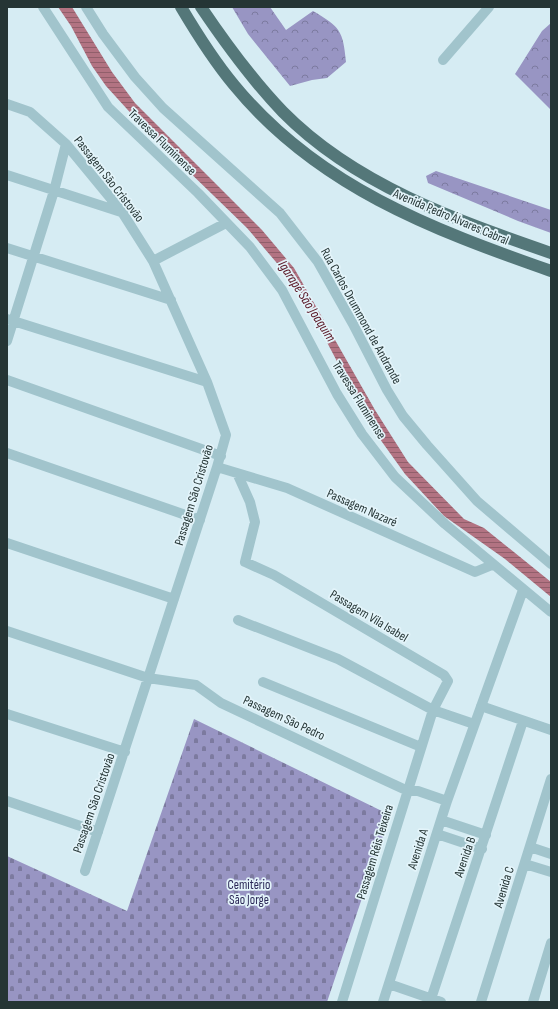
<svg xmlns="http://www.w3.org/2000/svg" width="558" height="1009" viewBox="0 0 558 1009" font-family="'Sofia Sans Condensed',sans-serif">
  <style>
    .forest { fill: url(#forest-crowns) }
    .cemetery { fill: url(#cemetery-stones) }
    .water { fill: url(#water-rules) }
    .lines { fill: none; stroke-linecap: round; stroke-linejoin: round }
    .street { stroke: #a1c4cc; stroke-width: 10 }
    .primary { stroke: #547779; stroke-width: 12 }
    .labels { text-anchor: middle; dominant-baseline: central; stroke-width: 3.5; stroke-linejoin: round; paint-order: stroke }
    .street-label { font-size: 13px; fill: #253535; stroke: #e3f4fa }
    .park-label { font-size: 13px; fill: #2a2756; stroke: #e3f4fa }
    .water-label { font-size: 14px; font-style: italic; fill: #5a1726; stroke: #e3f4fa }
  </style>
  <defs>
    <pattern id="forest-crowns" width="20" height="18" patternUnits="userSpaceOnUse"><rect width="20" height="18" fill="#9895c3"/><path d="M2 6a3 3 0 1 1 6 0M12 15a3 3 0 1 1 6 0" fill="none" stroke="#7c7a9f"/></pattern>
    <pattern id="cemetery-stones" width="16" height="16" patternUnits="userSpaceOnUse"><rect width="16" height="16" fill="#9895c3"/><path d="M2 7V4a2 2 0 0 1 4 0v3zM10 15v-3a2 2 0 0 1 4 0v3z" fill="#7c7a9f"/></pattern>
    <pattern id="water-rules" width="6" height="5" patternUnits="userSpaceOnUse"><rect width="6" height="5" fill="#b27382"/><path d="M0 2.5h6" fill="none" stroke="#915f6b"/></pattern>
  </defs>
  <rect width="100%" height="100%" fill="#d6ecf3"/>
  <!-- forest -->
  <path class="forest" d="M232,7H270L286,30L313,11C340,27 343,30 346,62L327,78L312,80L290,86L248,34Z
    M551,23V110L515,74L542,31Z
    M436,171L551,210V233L518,221L428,183L426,176Z"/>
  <!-- cemetery -->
  <path class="cemetery" d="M194,719L390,815L327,1002H11L7,1001V856L127,911Z"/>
  <!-- water -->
  <path class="water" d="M58,7H72L112,72L135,103L262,230L294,268L375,410L408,462L464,519L484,528L551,582V597L505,559L444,516L405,474L372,428L299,289L247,228L147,131L106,86L92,66L71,26Z"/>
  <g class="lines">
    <!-- street -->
    <path class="street" d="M43,7L108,107L198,193L250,247L282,290L337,394L362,434L395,477L445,524L551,612
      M86,7L103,34L135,77L163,108L280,213L318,262L353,324L387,390L403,416L427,445L477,501L551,564
      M443,60L489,7
      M7,104L30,112L66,144L122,212L153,261L207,382L226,435L217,467L85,871
      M7,175L121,212
      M7,248L171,300
      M153,261L226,223
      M7,319L207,382
      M7,341L54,191L66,144
      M7,380L221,456
      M7,453L200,520
      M217,467L287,488L475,572L492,565
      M237,473L250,502L255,522L245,562L274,575L444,675L448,681L433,710L342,1002
      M7,543L174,599
      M238,620L338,659L433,710L474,724
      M7,631L148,678L196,685L221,703L369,773L408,791H418L447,801
      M263,682L421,747
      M481,706L551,730
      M7,714L125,752
      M7,801L98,832
      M441,820L486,835
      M437,834L482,849
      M530,847L551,854
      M525,864L551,872
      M389,984L441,1002
      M383,1002L447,801L523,590
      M430,1002L523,721
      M481,1002L551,779
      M533,1002L551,943"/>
    <!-- primary -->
    <path class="primary" d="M181,7C197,34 214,61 234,85C317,186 431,229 551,271
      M201,7C226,44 252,80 283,112C355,185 456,220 551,253"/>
  </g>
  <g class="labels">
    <!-- street labels -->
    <g class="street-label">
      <text transform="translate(162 142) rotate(44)">Travessa Fluminense</text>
      <text transform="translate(109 179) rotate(52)">Passagem São Cristovão</text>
      <text transform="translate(451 217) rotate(23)">Avenida Pedro Álvares Cabral</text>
      <text transform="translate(361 316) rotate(61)">Rua Carlos Drummond de Andrande</text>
      <text transform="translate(359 400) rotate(58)">Travessa Fluminense</text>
      <text transform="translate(194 495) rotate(-73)">Passagem São Cristovão</text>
      <text transform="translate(362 508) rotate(24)">Passagem Nazaré</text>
      <text transform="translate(369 616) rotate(31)">Passagem Vila Isabel</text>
      <text transform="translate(284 718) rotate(25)">Passagem São Pedro</text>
      <text transform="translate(94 803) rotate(-71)">Passagem São Cristovão</text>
      <text transform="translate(418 849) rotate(-72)">Avenida A</text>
      <text transform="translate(375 852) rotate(-73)">Passagem Réis Teixeira</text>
      <text transform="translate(465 857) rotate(-71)">Avenida B</text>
      <text transform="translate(504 887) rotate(-73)">Avenida C</text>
    </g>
    <!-- park labels -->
    <g class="park-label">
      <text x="249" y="885">Cemitério<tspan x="249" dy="15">São Jorge</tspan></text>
    </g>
    <!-- water labels -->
    <g class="water-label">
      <text transform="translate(307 301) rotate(57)">Igarapé São Joaquim</text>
    </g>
  </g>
  <!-- border -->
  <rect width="558" height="1009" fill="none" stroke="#253535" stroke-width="16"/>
</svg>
